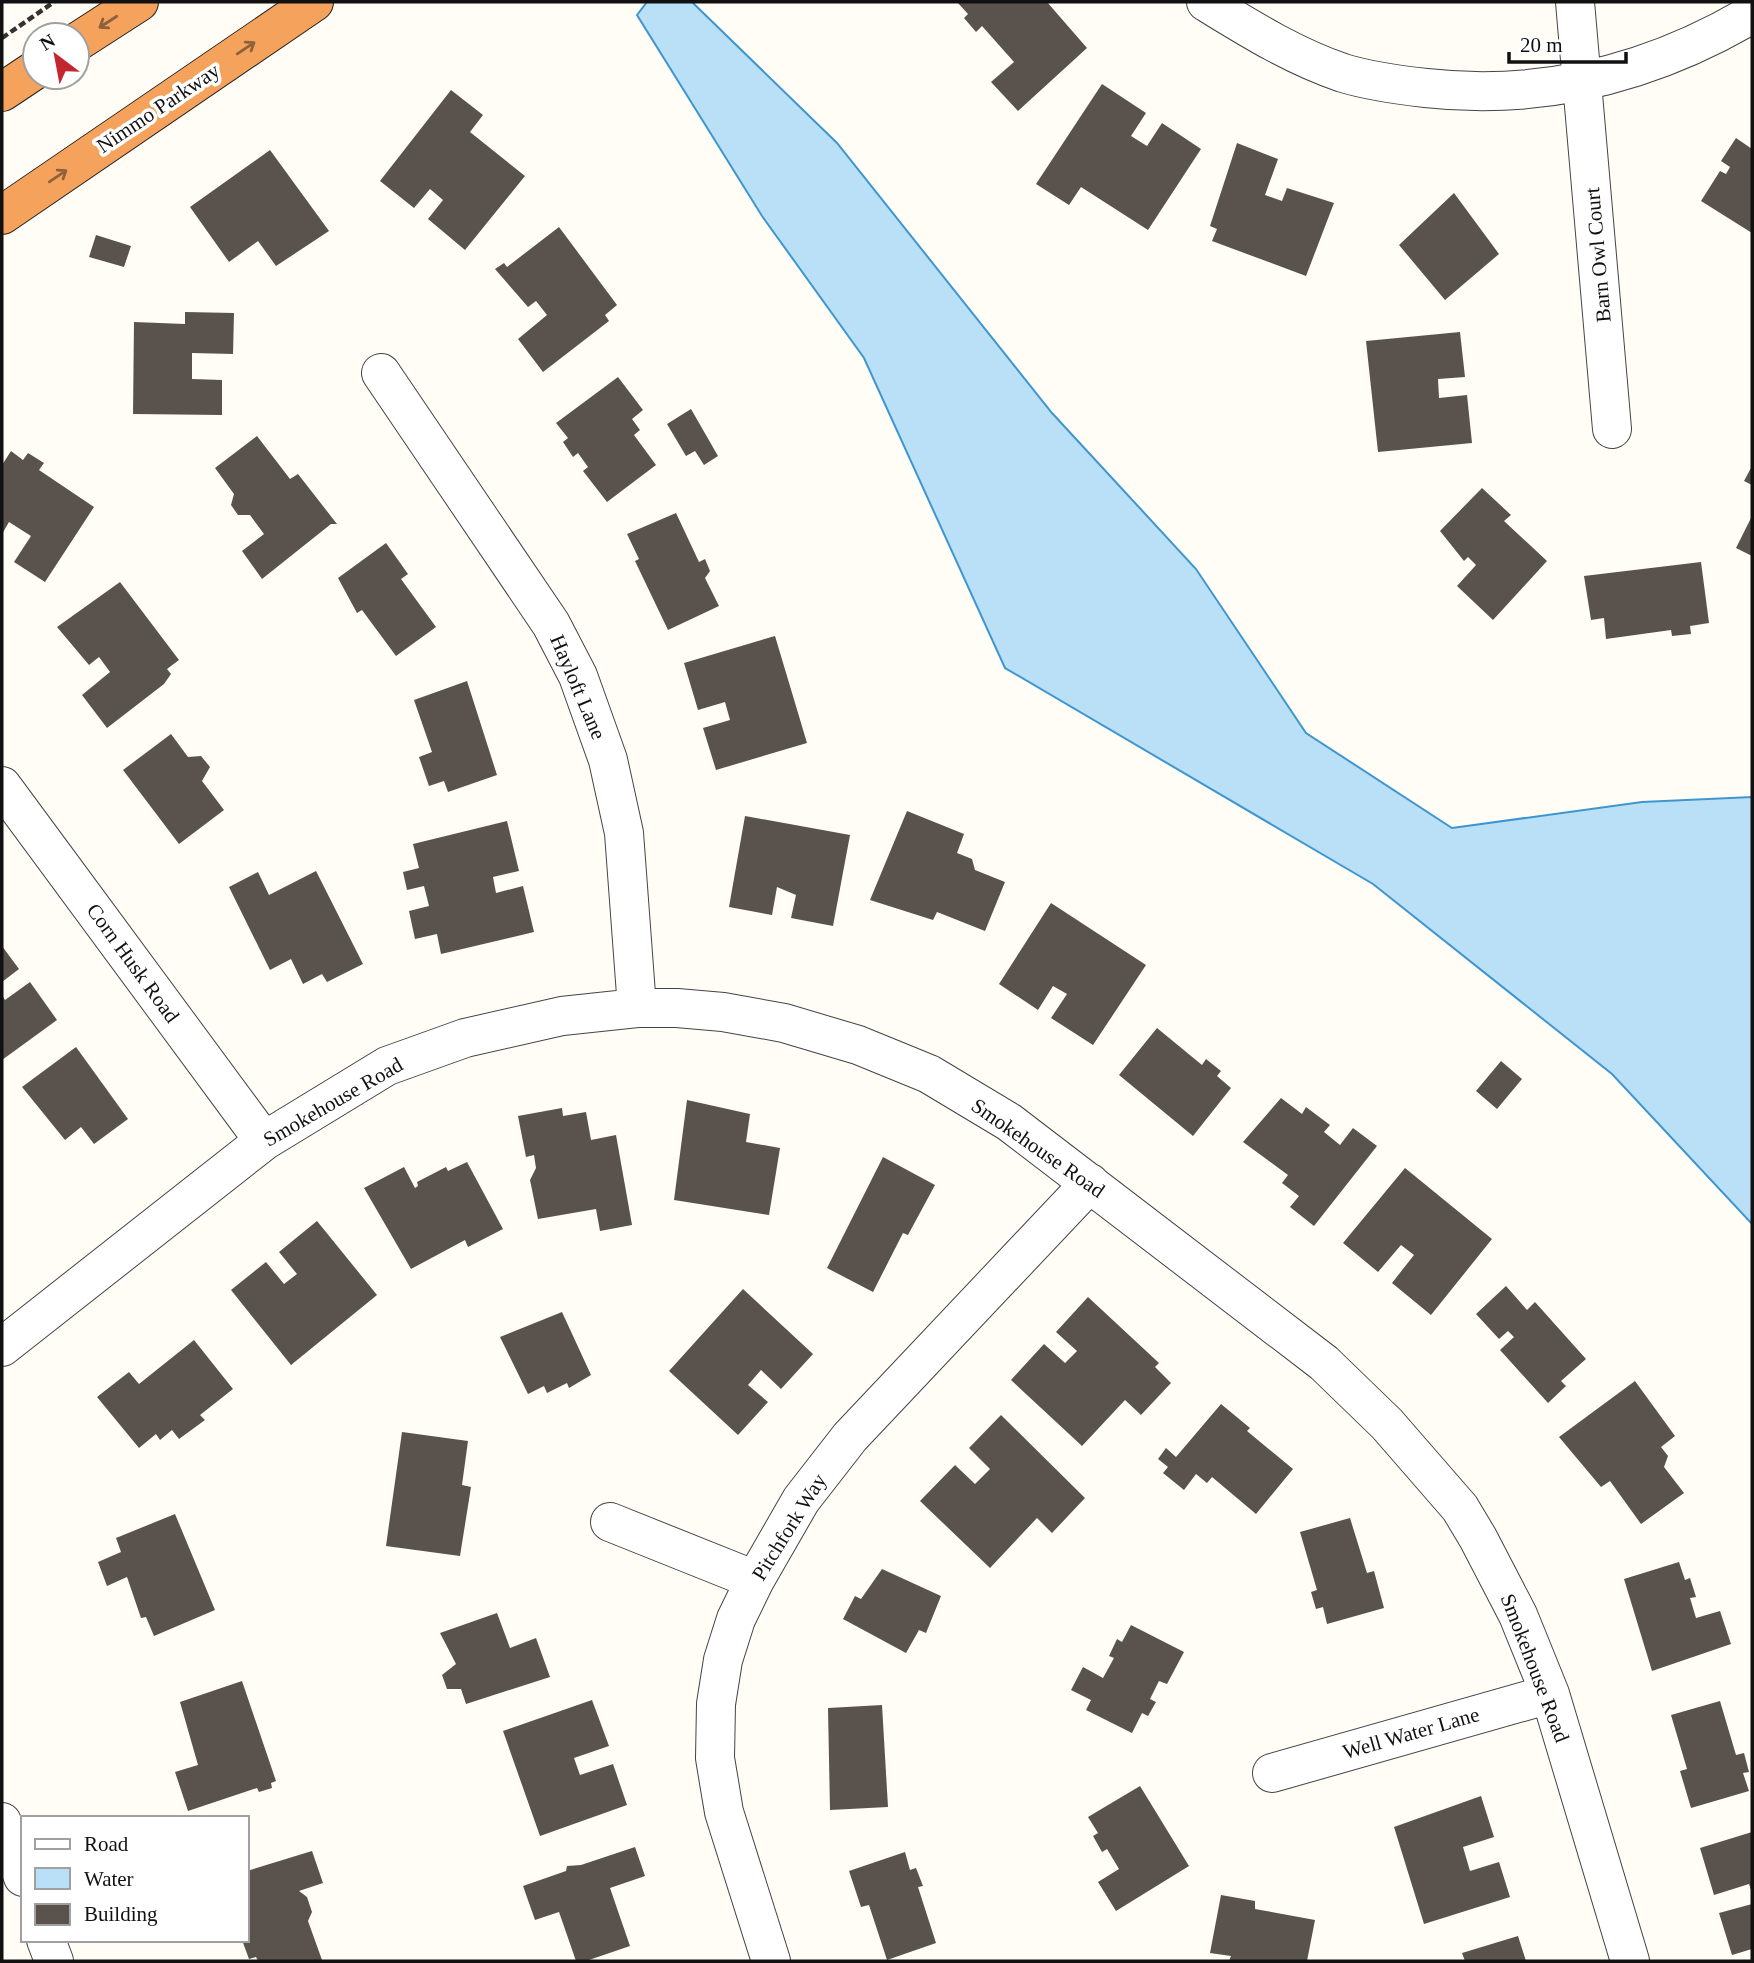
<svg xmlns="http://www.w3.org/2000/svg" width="1754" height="1963" viewBox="0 0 1754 1963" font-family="'Times New Roman',serif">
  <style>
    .water { fill: #b9e0f7; stroke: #3f96cf; stroke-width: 2 }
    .building { fill: #5a524d }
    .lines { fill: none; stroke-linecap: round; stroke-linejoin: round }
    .minor-casing { stroke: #444; stroke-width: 40 }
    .highway-casing { stroke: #222; stroke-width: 40 }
    .path { stroke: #333; stroke-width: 4.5; stroke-dasharray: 7 3.5; stroke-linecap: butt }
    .minor { stroke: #fff; stroke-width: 38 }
    .highway { stroke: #f5a25d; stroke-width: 38 }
    .oneway { stroke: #8e613b }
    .labels { text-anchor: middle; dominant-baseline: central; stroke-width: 7; stroke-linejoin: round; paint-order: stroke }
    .street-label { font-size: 21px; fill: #111; stroke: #fff }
  </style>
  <rect width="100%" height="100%" fill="#fffdf5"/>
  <!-- water -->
  <path class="water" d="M647,2H692L837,143L1052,413L1196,569L1306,733L1452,828L1642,802L1752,797V1224L1612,1074L1373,884L1005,668L864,358L762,216L637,15Z"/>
  <!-- building -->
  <path class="building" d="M957,2H1047L1087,48L1018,111L991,82L1014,62L982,26L976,32L964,18L968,14Z
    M1102,84L1146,113L1131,136L1147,146L1162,123L1201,149L1148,230L1081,187L1069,205L1036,184Z
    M451,90L483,115L470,132L525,176L465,250L428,219L443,200L430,189L414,208L380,181Z
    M1736,138L1752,149V233L1701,201L1720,171L1726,174L1730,167L1721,161Z
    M1237,143L1278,159L1265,195L1282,201L1287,188L1334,203L1306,276L1212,241L1217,229L1210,226Z
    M270,150L329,231L276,266L258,241L229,262L190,207Z
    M1454,193L1499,254L1445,300L1399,245Z
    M559,227L617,305L605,315L609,321L543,372L518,339L547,315L536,301L528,307L495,269L504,263L507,267Z
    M96,235L131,246L124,267L89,257Z
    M185,312L234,313L233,354L192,353V379L222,380V415L133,414L134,322L185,324Z
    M1460,332L1465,377L1438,379L1439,398L1467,395L1472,443L1378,452L1366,341Z
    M618,377L643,410L632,419L640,430L634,435L656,465L607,502L583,471L588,467L578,453L573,457L563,442L568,438L556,423Z
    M691,409L718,456L704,465L695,451L686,456L667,424Z
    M257,436L290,479L298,474L337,524H331L262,579L242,551L264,534L250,515H238L231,505L234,494L215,468Z
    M11,451L23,460L28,453L44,463L39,470L94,507L45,582L14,562L31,536L9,522L2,534V465Z
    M1752,466V485L1744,481Z
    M1482,488L1511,515L1504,521L1547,561L1493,620L1457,586L1476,565L1468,557L1464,561L1440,531Z
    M676,513L699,562L705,559L710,571L705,578L719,606L668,630L635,561L639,559L627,534Z
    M1752,516V556L1736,548Z
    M386,543L408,574L401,579L436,627L396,656L362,610L357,613L338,578Z
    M1701,562L1709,623L1690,626L1691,634L1672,636L1671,630L1606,639L1604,618L1591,620L1584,576Z
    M120,582L179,660L167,669L171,674L164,684L107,728L82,695L110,672L99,657L89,665L57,627Z
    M775,636L807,743L716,770L703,728L730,720L725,702L698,710L684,663Z
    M467,681L497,775L448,792L444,781L429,786L419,757L432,752L414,700Z
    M171,734L188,757L201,756L210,767L202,781L224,810L179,844L123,770Z
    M907,811L964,834L957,853L972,859L975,870L1005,882L985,931L937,912L933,920L870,900Z
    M745,816L850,835L833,926L791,918L796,895L777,887L772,915L729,907Z
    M507,821L519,871L493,877L496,893L523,886L534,932L441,954L437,934L415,939L409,911L429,906L424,886L407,890L403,872L419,868L413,844Z
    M316,871L363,964L327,982L322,974L303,984L291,959L270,970L229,887L258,872L269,895Z
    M1051,903L1146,965L1093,1045L1051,1018L1067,994L1053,986L1038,1010L999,984Z
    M2,946L19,969L2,982Z
    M30,982L57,1020L2,1060V995L5,1000Z
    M1157,1028L1202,1065L1206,1059L1221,1071L1217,1076L1231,1088L1193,1136L1119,1075Z
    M76,1047L128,1119L94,1144L81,1127L65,1140L22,1087Z
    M1501,1061L1522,1079L1497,1109L1476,1091Z
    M1281,1098L1302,1114L1306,1107L1330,1125L1324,1132L1340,1145L1353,1128L1377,1146L1314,1226L1290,1207L1299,1196L1282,1183L1288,1175L1243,1142Z
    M687,1100L750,1114L746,1142L780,1148L769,1215L674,1200Z
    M562,1108L563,1116L586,1112L591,1140L616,1135L632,1225L600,1231L596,1209L538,1219L530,1180L536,1168L534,1155L526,1157L518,1116Z
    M883,1157L935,1185L908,1235L903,1233L873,1292L827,1268Z
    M467,1162L503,1229L468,1247L465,1240L411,1269L364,1188L404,1167L415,1188L418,1186L417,1182L446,1167L448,1171Z
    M1405,1168L1492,1239L1431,1315L1392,1283L1414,1255L1401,1245L1378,1272L1343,1243Z
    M317,1221L377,1295L291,1365L231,1290L266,1262L284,1284L297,1274L279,1252Z
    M1506,1286L1527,1310L1535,1302L1586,1359L1561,1381L1566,1386L1548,1403L1500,1350L1514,1337L1508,1331L1499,1339L1476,1314Z
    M743,1289L813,1354L781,1389L761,1370L748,1385L768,1402L738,1435L669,1371Z
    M1088,1297L1159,1363L1155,1367L1171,1383L1141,1415L1125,1400L1082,1446L1011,1380L1044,1344L1065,1363L1077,1351L1056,1332Z
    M562,1312L591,1375L569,1388L567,1383L547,1393L544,1386L528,1394L500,1337Z
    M194,1340L233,1389L200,1415L205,1420L179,1439L172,1430L160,1440L156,1434L139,1448L97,1397L129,1372L139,1384Z
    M1635,1381L1675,1436L1661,1447L1668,1456L1664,1467L1684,1493L1641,1524L1610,1481L1601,1487L1559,1437Z
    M1221,1404L1250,1428L1247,1431L1293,1469L1256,1514L1212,1477L1207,1483L1196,1474L1184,1490L1163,1473L1168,1467L1158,1459L1166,1448L1176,1457Z
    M1001,1415L1085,1498L1052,1533L1037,1518L990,1568L920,1501L955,1465L975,1484L990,1469L969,1448Z
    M402,1432L468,1441L462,1485L471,1487L460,1556L386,1546Z
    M175,1514L215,1610L154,1636L146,1617L141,1618L127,1577L107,1586L98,1562L121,1552L116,1538Z
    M1350,1518L1367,1573L1374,1571L1384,1608L1327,1624L1323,1607L1316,1609L1311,1592L1317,1590L1300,1532Z
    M1679,1562L1685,1580L1690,1578L1696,1597L1690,1598L1696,1618L1720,1611L1731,1644L1652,1671L1624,1579Z
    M882,1569L941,1596L926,1633L919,1630L906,1653L843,1619L855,1596L861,1599Z
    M497,1613L510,1648L536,1638L550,1677L466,1704L461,1689H447L442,1675L456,1664L440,1633Z
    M1131,1625L1184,1652L1167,1684L1159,1681L1150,1699L1156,1702L1148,1716L1142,1713L1132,1733L1086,1710L1091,1700L1071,1690L1083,1667L1103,1678L1114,1658L1109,1656L1117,1639L1122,1642Z
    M242,1681L276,1781L271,1783L272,1788L259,1792L257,1788L188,1811L175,1772L198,1765L180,1702Z
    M592,1700L609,1746L574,1758L580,1775L613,1764L627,1805L540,1836L503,1731Z
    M1720,1701L1736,1755L1744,1753L1749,1772L1743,1773L1749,1791L1691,1808L1680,1771L1687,1769L1671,1715Z
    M882,1705L888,1807L830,1810L828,1708Z
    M1140,1786L1189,1866L1116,1911L1098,1882L1119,1869L1107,1849L1102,1852L1093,1836L1098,1833L1088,1817Z
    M1481,1796L1494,1837L1463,1847L1470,1871L1499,1862L1510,1897L1424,1924L1394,1827Z
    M1752,1832V1893L1749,1884L1714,1895L1700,1848Z
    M635,1847L645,1876L610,1888L630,1946L586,1961H576L559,1912L535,1920L523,1886L566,1871L567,1866L581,1865Z
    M312,1851L323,1883L299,1891L307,1897L312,1912L308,1921L322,1960L318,1961H258L256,1957L249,1959L242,1940H247L248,1934L247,1930V1871Z
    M905,1852L910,1870L916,1868L923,1886L918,1887L936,1943L887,1960L869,1905L861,1907L849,1871Z
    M1221,1895L1255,1901V1909L1315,1920L1307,1961H1229L1231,1956L1210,1953Z
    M1752,1904V1949L1732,1955L1719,1913Z
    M1518,1936L1526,1961H1465L1462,1953Z"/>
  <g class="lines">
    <!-- minor casing -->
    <g class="minor-casing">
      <path id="minor" d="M1206,2C1250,29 1293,56 1343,73C1369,81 1399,85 1426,88C1542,101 1652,73 1752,14
        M1575,2L1612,429
        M381,373L551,624L578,676L608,760L624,833L637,1008
        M2,786L264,1141
        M2,1347L264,1141L387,1066L465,1038L562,1016L637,1008H677L723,1012L784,1023L858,1045L929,1074L1009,1122L1324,1363L1387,1424L1460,1508L1478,1538L1518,1615L1550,1694L1630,1961
        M610,1522L755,1580
        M1272,1773L1550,1694
        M2,1822L23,1877
        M46,1940L54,1961
        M771,1961L724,1812L715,1758L716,1704L723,1660L736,1619L755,1580L801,1500L850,1437L1090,1183"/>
    </g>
    <!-- highway casing -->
    <g class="highway-casing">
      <path id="highway" d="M77,42L139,2
        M2,92L35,70
        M2,215L314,2"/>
    </g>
    <!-- path -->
    <path class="path" d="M2,38L54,2"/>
    <!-- minor -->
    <use href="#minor" class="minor"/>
    <!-- highway -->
    <use href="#highway" class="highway"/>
  </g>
  <!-- one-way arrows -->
  <defs><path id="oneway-shaft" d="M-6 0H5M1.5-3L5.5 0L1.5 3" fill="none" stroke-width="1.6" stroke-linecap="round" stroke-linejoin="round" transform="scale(1.75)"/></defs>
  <g class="oneway">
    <use href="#oneway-shaft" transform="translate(108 22) rotate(147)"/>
    <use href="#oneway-shaft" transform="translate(246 48) rotate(-34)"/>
    <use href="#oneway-shaft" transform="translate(58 176) rotate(-34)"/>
  </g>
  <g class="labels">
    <!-- street labels -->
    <g class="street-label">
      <text transform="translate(158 108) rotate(-34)">Nimmo Parkway</text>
      <text transform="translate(1598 255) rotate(-95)">Barn Owl Court</text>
      <text transform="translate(578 687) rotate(67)">Hayloft Lane</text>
      <text transform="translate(133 963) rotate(54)">Corn Husk Road</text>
      <text transform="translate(333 1102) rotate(-30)">Smokehouse Road</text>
      <text transform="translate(1038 1148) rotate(35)">Smokehouse Road</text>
      <text transform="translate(789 1527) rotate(-58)">Pitchfork Way</text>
      <text transform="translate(1535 1668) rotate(69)">Smokehouse Road</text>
      <text transform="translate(1411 1733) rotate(-16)">Well Water Lane</text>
    </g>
  </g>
  <!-- border -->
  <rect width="1754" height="1963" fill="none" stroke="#111111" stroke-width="7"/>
  <!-- legend -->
  <rect x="21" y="1816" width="228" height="126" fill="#ffffff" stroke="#a0a0a0" stroke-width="2"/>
  <rect x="35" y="1839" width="35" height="10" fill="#ffffff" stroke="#a0a0a0" stroke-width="2"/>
  <text x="84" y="1851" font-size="21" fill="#111111">Road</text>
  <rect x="35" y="1868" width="35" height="21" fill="#b9e0f7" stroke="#a0a0a0" stroke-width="2"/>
  <text x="84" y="1886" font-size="21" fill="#111111">Water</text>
  <rect x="35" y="1904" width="35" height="21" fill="#5a524d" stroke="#a0a0a0" stroke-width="2"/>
  <text x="84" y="1921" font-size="21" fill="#111111">Building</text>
  <!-- north arrow -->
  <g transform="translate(56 56) rotate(328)"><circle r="33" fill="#ffffff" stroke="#a0a0a0" stroke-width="2"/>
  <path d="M0-5L12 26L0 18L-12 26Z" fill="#c4262e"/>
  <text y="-10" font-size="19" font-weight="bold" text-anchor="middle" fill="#111111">N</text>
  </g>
  <!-- scale -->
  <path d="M1509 52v10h117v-10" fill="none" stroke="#111111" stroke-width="3.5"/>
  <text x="1520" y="52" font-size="21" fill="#111111" stroke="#ffffff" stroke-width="5" paint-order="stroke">20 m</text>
</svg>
